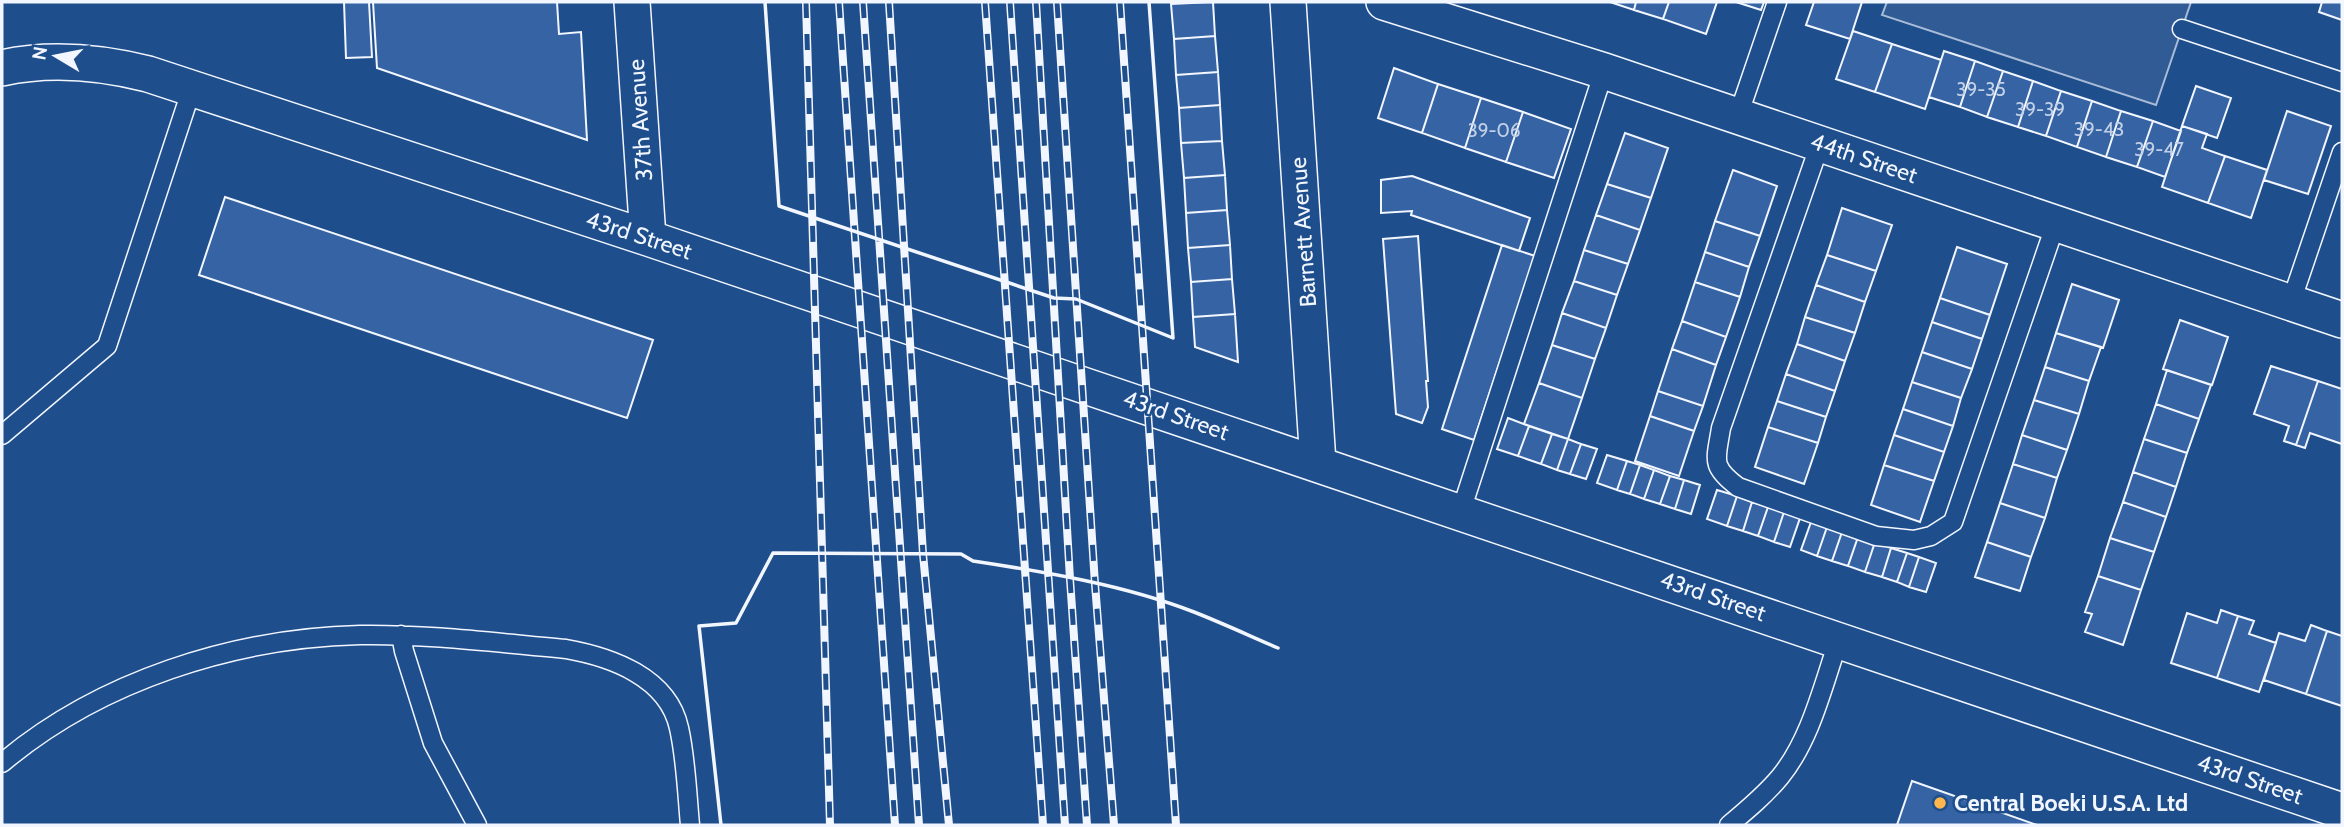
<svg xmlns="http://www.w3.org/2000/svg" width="2344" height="827" viewBox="0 0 2344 827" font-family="Cabin,sans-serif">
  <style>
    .green { fill: #305b95; stroke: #a8bbd7; stroke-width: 2 }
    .building { fill: #3563a3; stroke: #f2f6ff; stroke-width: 2 }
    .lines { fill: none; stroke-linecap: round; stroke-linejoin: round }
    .service-casing { stroke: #f2f6ff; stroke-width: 21 }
    .minor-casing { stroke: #f2f6ff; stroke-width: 38 }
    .service { stroke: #1f4e8c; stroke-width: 18 }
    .minor { stroke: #1f4e8c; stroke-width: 35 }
    .rail-casing { stroke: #f2f6ff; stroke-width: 8 }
    .rail { stroke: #1f4e8c; stroke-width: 5; stroke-dasharray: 16; stroke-linecap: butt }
    .wall { stroke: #f2f6ff; stroke-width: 3.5 }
    .poi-dot { fill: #ffb74d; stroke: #1f4e8c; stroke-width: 2.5 }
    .labels { text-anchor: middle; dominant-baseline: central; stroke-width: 5; stroke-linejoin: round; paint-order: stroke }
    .number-label { font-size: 19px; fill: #c3d1e8 }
    .street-label { font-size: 23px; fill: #f2f6ff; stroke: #1f4e8c }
    .poi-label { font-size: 23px; font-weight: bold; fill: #f2f6ff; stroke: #1f4e8c; text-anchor: start }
  </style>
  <rect width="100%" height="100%" fill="#1f4e8c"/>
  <!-- green -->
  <path class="green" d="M1887,2H2191L2156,105L1882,15Z"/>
  <!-- building -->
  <path class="building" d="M344,2H369L372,57L346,58Z
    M373,2H557L559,34L581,32L587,140L377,68Z
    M1213,2L1215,36L1174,39L1171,4Z
    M1610,2H1636L1634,10Z
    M1636,2H1669L1663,19L1634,10Z
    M1669,2H1717L1706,34L1663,19Z
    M1736,2H1764L1761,10Z
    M1814,2H1862L1850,39L1806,25Z
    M2322,2H2342V20L2319,12Z
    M1853,31L1892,44L1875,92L1836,79Z
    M1215,36L1218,72L1176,75L1174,39Z
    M1892,44L1941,60L1925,109L1875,92Z
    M1944,51L1975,61L1960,107L1929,97Z
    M1975,61L2003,71L1987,117L1960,107Z
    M1394,68L1438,84L1422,133L1378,118Z
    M2003,71L2033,81L2018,127L1987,117Z
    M1218,72L1220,105L1179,108L1176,75Z
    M2033,81L2061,91L2046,136L2018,127Z
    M1438,84L1481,98L1465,148L1422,133Z
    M2196,86L2231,98L2217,138L2182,126Z
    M2061,91L2092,101L2077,147L2046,136Z
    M1481,98L1523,112L1506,162L1465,148Z
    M2092,101L2121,111L2106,157L2077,147Z
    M1220,105L1222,141L1181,143L1179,108Z
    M2121,111L2153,121L2137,167L2106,157Z
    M2287,111L2331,126L2308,194L2264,180Z
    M1523,112L1571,129L1554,178L1506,162Z
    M2153,121L2181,131L2165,177L2137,167Z
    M2182,126L2207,134L2202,148L2225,156L2208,203L2162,187Z
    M1625,133L1668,148L1651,198L1607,184Z
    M1222,141L1225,175L1184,178L1181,143Z
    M2225,156L2267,170L2251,218L2208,203Z
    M1733,170L1777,186L1760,236L1715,221Z
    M1225,175L1227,210L1186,213L1184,178Z
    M1412,176L1530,218L1519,251L1411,215L1412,211L1381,213V180Z
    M1607,184L1651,198L1640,230L1596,215Z
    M225,197L653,340L627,418L199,275Z
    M1842,208L1892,225L1876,271L1827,255Z
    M1227,210L1230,245L1188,248L1186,213Z
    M1596,215L1640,230L1628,264L1584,250Z
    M1715,221L1760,236L1749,267L1705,252Z
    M1418,236L1428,381H1426L1428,407L1422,423L1396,414L1383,239Z
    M1230,245L1232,279L1191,282L1188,248Z
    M1502,245L1535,256L1474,440L1442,429Z
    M1957,247L2007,264L1990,315L1940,298Z
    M1584,250L1628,264L1617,295L1574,281Z
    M1705,252L1749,267L1740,297L1695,282Z
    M1827,255L1876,271L1865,302L1816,285Z
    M1232,279L1235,314L1193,317L1191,282Z
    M1574,281L1617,295L1606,328L1562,313Z
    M1695,282L1740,297L1726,337L1682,321Z
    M2072,284L2119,300L2103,348L2056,333Z
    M1816,285L1865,302L1855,333L1805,317Z
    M1940,298L1990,315L1982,339L1932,322Z
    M1562,313L1606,328L1595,359L1552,345Z
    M1235,314L1238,362L1195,347L1193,317Z
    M1805,317L1855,333L1845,361L1797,344Z
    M2180,320L2228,337L2212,385L2163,369Z
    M1682,321L1726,337L1716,365L1672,349Z
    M1932,322L1982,339L1972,369L1922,352Z
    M2056,333L2101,347L2089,381L2045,367Z
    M1797,344L1845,361L1835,391L1786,374Z
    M1552,345L1595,359L1582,398L1539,383Z
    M1672,349L1716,365L1703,406L1658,391Z
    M1922,352L1972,369L1961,398L1912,382Z
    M2271,366L2318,381L2296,445L2284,441L2289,426L2254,414Z
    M2045,367L2089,381L2079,414L2034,400Z
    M2167,370L2211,385L2199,419L2156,404Z
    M1786,374L1835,391L1826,417L1777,401Z
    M2318,381L2342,389V444L2310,433L2305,448L2296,445Z
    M1912,382L1961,398L1953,426L1903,409Z
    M1539,383L1582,398L1568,439L1524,424Z
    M1658,391L1703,406L1694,431L1650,416Z
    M2034,400L2079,414L2067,450L2022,435Z
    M1777,401L1826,417L1818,443L1768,427Z
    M2156,404L2199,419L2187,453L2144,439Z
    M1903,409L1953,426L1944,452L1894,435Z
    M1650,416L1694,431L1679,476L1635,461Z
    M1508,418L1529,426L1518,456L1497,449Z
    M1529,426L1552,434L1541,464L1518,456Z
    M1768,427L1818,443L1804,484L1755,467Z
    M1552,434L1568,439L1557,470L1541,464Z
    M1894,435L1944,452L1934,481L1884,465Z
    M2022,435L2067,450L2057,478L2013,464Z
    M1568,439L1581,444L1570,474L1557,470Z
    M2144,439L2187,453L2176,487L2133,472Z
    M1581,444L1597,449L1586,479L1570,474Z
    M1607,455L1627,461L1617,490L1597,483Z
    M1627,461L1640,465L1630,494L1617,490Z
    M2013,464L2057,478L2045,518L2000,503Z
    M1640,465L1654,470L1644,499L1630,494Z
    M1884,465L1934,481L1920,522L1871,505Z
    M1654,470L1670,476L1660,504L1644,499Z
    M2133,472L2176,487L2166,517L2123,502Z
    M1670,476L1684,480L1675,509L1660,504Z
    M1684,480L1700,485L1691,514L1675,509Z
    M1717,490L1737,496L1727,526L1707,519Z
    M1737,496L1752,502L1743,531L1727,526Z
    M1752,502L1768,507L1758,536L1743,531Z
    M2123,502L2166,517L2154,552L2110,538Z
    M2000,503L2045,518L2031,557L1987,542Z
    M1768,507L1784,512L1774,542L1758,536Z
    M1784,512L1800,518L1790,547L1774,542Z
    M1811,522L1827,527L1817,556L1801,550Z
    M1827,527L1842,532L1832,561L1817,556Z
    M1842,532L1858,537L1848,566L1832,561Z
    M1858,537L1875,542L1865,572L1848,566Z
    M2110,538L2154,552L2141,590L2098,576Z
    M1875,542L1891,548L1882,577L1865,572Z
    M1987,542L2031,557L2020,591L1975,577Z
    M1891,548L1907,553L1897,582L1882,577Z
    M1907,553L1919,557L1909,587L1897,582Z
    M1919,557L1936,563L1926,592L1909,587Z
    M2098,576L2141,590L2123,645L2085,632L2092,614L2085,612Z
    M2221,610L2238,616L2217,678L2171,663L2187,613L2217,623Z
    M2238,616L2254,621L2249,634L2276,643L2259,692L2217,678Z
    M2311,625L2327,631L2306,694L2264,680L2279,633L2305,641Z
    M2327,631L2342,636V706L2306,694Z
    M1912,781L2037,825H1897Z"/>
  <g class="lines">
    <!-- service casing -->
    <g class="service-casing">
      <path id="service" d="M2182,29L2342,82
        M1738,116L1777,2
        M1820,144L1721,428C1716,460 1710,466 1738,487L1876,536L1914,540L1931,536L1953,522L2056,223
        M2291,302L2342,152
        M2,435L107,346L192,88
        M1461,511L1604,71
        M401,635L404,651L433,743L477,825
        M2,763C99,681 234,638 360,635C429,634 498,643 566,649C611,657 668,677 679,728C686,759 687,793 690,825
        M1729,825C1747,810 1765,795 1780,777C1811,739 1823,685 1839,639"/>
    </g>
    <!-- minor casing -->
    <g class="minor-casing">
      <path id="minor" d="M632,2L648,238
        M1288,2L1318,463
        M1384,2L1604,71L2342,320
        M2,68C51,57 100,62 148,74L648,238L2342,811"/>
    </g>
    <!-- service -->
    <use href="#service" class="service"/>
    <!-- minor -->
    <use href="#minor" class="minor"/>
    <!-- rail casing -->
    <g class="rail-casing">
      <path id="rail" d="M806,2L830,825
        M839,2L895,825
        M863,2L919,825
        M889,2L923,554L949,825
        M985,2L1043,825
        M1010,2L1065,825
        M1036,2L1070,579L1087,825
        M1057,2L1095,584L1114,825
        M1120,2L1176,825"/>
    </g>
    <!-- rail -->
    <use href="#rail" class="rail"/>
    <!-- wall -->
    <path class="wall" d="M765,2L779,206L1054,298L1076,299L1173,338L1149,2
      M721,825L699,626L736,623L773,553L961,554L973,561C1046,572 1124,585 1194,612C1222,623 1250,636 1278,648"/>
  </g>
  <!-- markers -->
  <circle class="poi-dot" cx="1940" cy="803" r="7"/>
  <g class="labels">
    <!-- number labels -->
    <g class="number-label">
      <text x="1981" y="89">39-35</text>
      <text x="2040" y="109">39-39</text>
      <text x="2099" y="129">39-43</text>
      <text x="1494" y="130">39-06</text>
      <text x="2159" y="149">39-47</text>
    </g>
    <!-- street labels -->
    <g class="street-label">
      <text transform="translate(640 120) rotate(-94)">37th Avenue</text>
      <text transform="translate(1864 158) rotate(19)">44th Street</text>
      <text transform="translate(1303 232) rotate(-94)">Barnett Avenue</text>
      <text transform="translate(639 235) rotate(18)">43rd Street</text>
      <text transform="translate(1176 415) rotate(19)">43rd Street</text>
      <text transform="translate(1713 596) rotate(19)">43rd Street</text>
      <text transform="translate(2250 779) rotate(19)">43rd Street</text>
    </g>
    <!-- poi labels -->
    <g class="poi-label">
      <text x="1954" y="803">Central Boeki U.S.A. Ltd</text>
    </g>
  </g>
  <!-- border -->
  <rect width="2344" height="827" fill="none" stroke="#f2f6ff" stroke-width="7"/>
  <!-- north arrow -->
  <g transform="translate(56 56) rotate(280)" stroke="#1f4e8c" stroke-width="5" paint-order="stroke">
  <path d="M0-5L12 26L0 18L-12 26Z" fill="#f2f6ff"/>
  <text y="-10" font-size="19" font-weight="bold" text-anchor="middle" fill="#f2f6ff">N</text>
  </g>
</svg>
